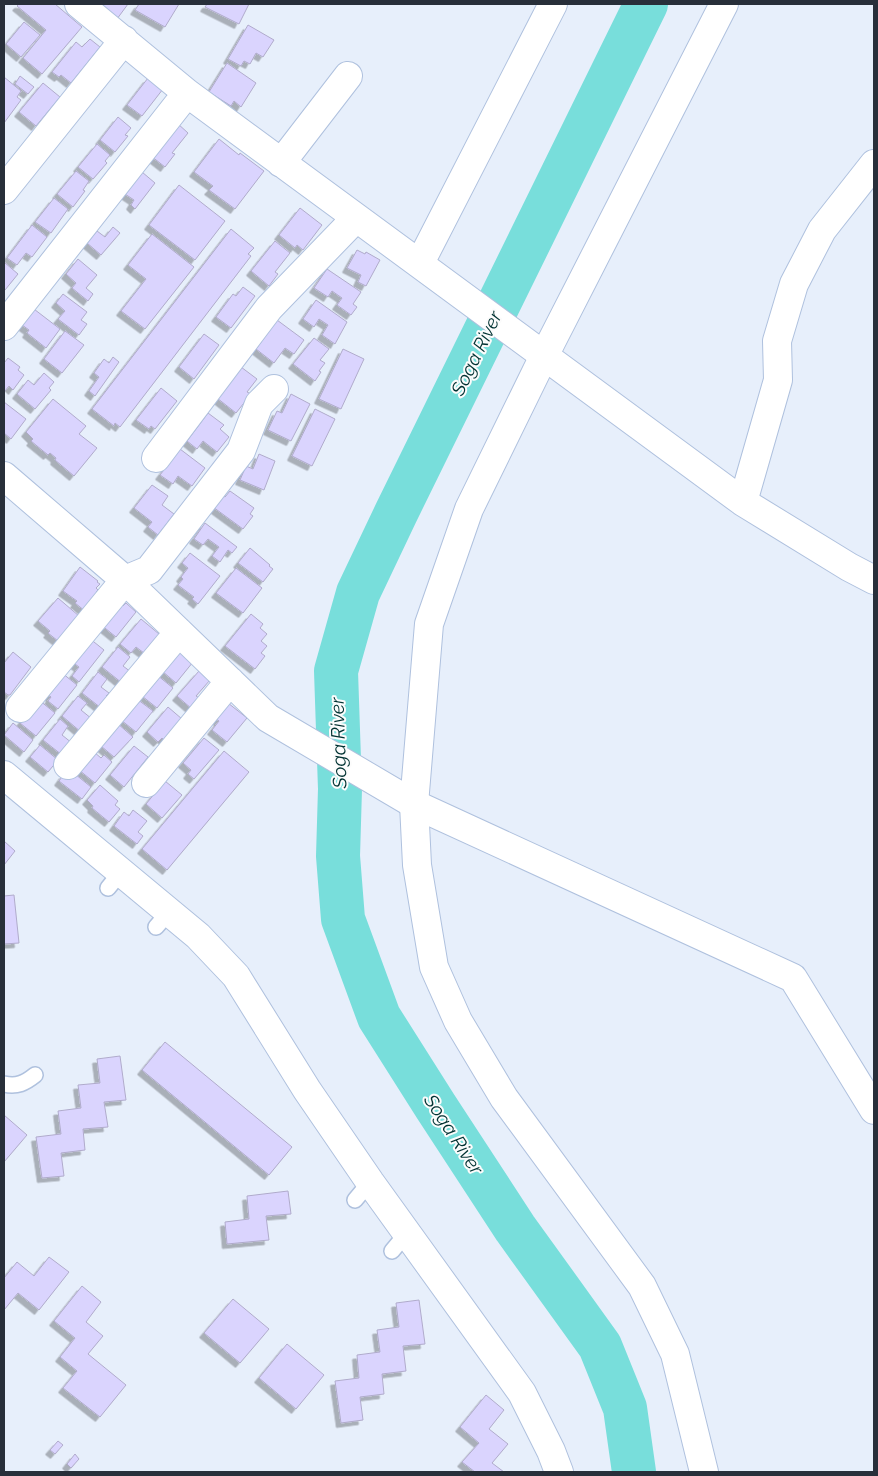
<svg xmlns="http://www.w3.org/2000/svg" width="878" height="1476" viewBox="0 0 878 1476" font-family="Raleway,sans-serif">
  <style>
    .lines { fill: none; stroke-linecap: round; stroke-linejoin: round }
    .river { stroke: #78dedb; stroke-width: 44 }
    .building { fill: #dad4fe; stroke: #b0abcb; filter: url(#shadow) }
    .service-casing { stroke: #afc1de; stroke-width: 18 }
    .minor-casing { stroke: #afc1de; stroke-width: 30 }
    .tertiary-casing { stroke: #afc1de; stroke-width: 30 }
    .service { stroke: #fff; stroke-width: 15 }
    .minor { stroke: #fff; stroke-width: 28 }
    .tertiary { stroke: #fff; stroke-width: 28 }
    .labels { text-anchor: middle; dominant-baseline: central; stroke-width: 4; stroke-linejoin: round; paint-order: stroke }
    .water-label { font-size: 19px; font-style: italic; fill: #003232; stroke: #fcfcfc }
  </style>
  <defs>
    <filter id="shadow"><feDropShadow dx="-4.5" dy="4.5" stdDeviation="0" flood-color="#0004"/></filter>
  </defs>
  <rect width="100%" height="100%" fill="#e7effb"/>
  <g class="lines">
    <!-- river -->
    <path class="river" d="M634,1472L625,1408L600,1346L515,1228L436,1107L379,1017L343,919L338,856L340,789L336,671L358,593L396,513L646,4"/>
  </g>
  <!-- building -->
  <path class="building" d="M19,4H55L82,27L42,74L23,58L46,30L17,6Z
    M96,4H128L117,19Z
    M139,4H179L165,27L135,10Z
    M207,4H249L239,24L205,7Z
    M24,22L40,35L21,57L6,44Z
    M248,25L274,40L263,57L256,53L250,64L244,61L241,66L228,59Z
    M90,39L100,47L71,83L61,75L59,77L52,72L76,42L82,47Z
    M227,63L256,83L241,107L234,101L231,106L209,92Z
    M20,76L34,87L28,94L15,84Z
    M4,77L21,91L17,97L21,100L4,123Z
    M148,78L163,89L142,116L127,105Z
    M43,83L60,97L36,126L19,112Z
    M118,117L131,128L125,135L128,136L115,152L100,140Z
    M177,123L188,133L172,153L175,154L165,167L151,156Z
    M219,139L239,155L240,153L264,171L235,209L209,190L213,186L194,172Z
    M97,144L110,155L105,161L107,163L93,179L78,167Z
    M76,171L89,181L83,190L85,191L73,207L57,194Z
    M142,172L155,183L135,209L131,205L134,200L125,194Z
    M179,185L225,221L195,260L149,225Z
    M54,198L68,209L51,233L35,222Z
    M300,208L322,225L303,250L297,245L295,248L279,235Z
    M32,225L47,237L32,257L26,253L17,265L7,258Z
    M113,227L120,233L101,255L87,243L97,231L105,237Z
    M231,229L254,248L248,254L251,256L120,427L115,423L114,426L92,409Z
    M152,234L194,267L145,329L121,311L146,279L128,265Z
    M275,241L290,253L275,272L278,274L269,286L251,271Z
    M357,250L365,254L366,252L380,260L366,286L358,282L361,275L347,268Z
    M78,259L97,275L86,288L93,294L88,301L72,288L76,283L66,274Z
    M4,262L18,274L5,290L4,289Z
    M327,269L361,292L353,304L357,307L351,315L337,305L342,298L332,291L328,297L314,288Z
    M243,287L255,296L231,328L216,317L233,294L236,296Z
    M63,294L87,312L81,320L87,324L79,335L58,319L65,311L56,303Z
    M316,300L347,322L335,344L322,335L328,325L319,319L314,327L303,319Z
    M30,306L60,329L46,348L27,333L29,330L18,322Z
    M277,320L304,340L294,354L285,348L274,363L256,349Z
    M65,331L84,345L62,373L44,359Z
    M204,334L219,345L194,379L179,367Z
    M314,338L329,349L320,360L325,363L319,371L321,372L315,381L293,364Z
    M343,349L364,359L341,409L319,399Z
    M113,357L119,362L95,396L89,391L99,377L94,373L104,359L109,363Z
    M8,358L20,367L18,370L24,375L13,390L9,386L5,391L4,390V363Z
    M241,367L257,379L247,392L251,394L236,413L217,398Z
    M44,373L54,382L49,388L51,390L35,409L17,394L28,380L34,385Z
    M161,388L177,401L155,429L151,426L149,429L136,420Z
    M291,394L310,404L291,441L268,430L277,411L282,413Z
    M53,399L86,426L79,434L97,448L74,476L55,460L56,458L50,453L48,455L31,441L33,439L26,432Z
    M4,402L26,419L11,439L4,433Z
    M315,409L335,419L312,466L292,456Z
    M208,413L224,425L220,429L229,437L217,452L203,441L197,449L187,441Z
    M180,449L205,468L192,486L178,476L173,484L160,475Z
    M259,454L275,461L264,490L240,480L246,466L253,469Z
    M152,485L168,496L162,505L174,514L158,535L148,527L152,522L134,508Z
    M230,491L254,508L250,514L253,516L243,529L213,507L222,495L225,497Z
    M205,523L237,547L232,553L228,550L220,562L212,556L219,547L208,539L203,545L194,539Z
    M250,548L270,565L269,566L273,569L263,582L238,563Z
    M190,553L220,576L198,604L192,599L194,597L178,585L183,579L181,577L188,568L182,563Z
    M80,567L98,581L97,582L100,584L96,588L98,590L96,592L99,594L85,611L75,603L77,601L63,591Z
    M236,568L262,588L243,613L216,593Z
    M58,598L79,616L58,641L48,633L50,631L38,621Z
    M119,602L123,606L126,603L136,612L116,637L100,624Z
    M251,614L263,624L260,628L267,634L261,641L267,646L261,653L265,656L255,669L225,646Z
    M141,619L159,634L144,653L136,647L131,653L120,644Z
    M89,638L104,650L79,682L72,676L79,667L71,661Z
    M118,647L130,657L123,666L131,672L122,683L102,667Z
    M178,650L193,662L176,683L162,671Z
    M13,652L31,667L10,695H8L4,692V663Z
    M199,671L210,680L196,696L201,699L192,709L177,696Z
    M98,672L107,679L101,687L109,693L106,696L109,698L101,708L82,693Z
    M62,673L77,685L58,709L48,701L51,697L46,693Z
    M157,675L173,688L157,708L142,696Z
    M78,696L87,703L81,710L92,719L81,732L62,716Z
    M137,699L153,711L136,732L121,720Z
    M39,700L55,713L36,736L20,723Z
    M228,703L247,718L227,742L212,730L219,721L215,718Z
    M168,707L182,719L164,740L162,738L158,742L147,732Z
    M60,719L68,726L62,735L72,743L62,755L43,740Z
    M13,723L33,740L24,752L4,735Z
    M117,723L133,737L114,757L101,746Z
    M204,738L219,750L194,779L188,774L191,770L183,763Z
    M40,745L58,760L48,772L30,757Z
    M134,746L148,757L124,787L110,775Z
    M224,751L249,772L167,870L142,849Z
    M94,752L101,758L104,755L112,762L95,783L79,770Z
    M64,774L70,779L75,774L91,787L82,799L59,781Z
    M165,781L182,795L162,818L146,804Z
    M100,785L118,801L115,805L120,809L109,822L92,808L93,806L87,800Z
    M133,810L147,821L138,832L143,836L137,844L114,826L124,812L129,816Z
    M4,841L15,851L4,865Z
    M14,895L19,943L4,944V896Z
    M165,1042L292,1147L269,1175L142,1070Z
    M120,1056L126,1100L104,1102L108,1127L83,1129L85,1150L61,1153L64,1176L42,1178L36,1137L61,1134L58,1111L81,1108L78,1085L100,1083L97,1059Z
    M4,1115L27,1135L4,1162Z
    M288,1191L291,1214L266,1216L269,1240L227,1244L225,1222L249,1219L247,1196Z
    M49,1257L69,1272L39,1310L18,1293L4,1310V1278L17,1262L34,1276Z
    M82,1286L101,1302L86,1322L103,1336L88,1354L126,1385L100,1417L63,1388L77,1371L60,1357L75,1338L54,1321Z
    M233,1299L269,1329L240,1363L204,1333Z
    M419,1300L425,1344L403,1346L406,1371L382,1374L384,1394L360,1397L363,1420L341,1423L335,1381L359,1378L357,1355L380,1352L377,1330L399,1327L396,1303Z
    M287,1344L324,1375L296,1409L259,1378Z
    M486,1395L504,1410L489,1429L508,1444L492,1463L504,1472H475L462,1462L479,1443L460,1427Z
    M58,1441L63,1445L55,1454L50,1450Z
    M75,1454L79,1459L71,1468L67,1464Z"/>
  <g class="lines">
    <!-- service casing -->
    <g class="service-casing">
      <path id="service" d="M108,888L121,872
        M156,927L169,912
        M4,1084C17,1087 25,1083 35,1075
        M355,1200L370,1182
        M392,1251L407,1233"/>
    </g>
    <!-- minor casing -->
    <g class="minor-casing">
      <path id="minor" d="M79,4L187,93L743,502L849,567L874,580
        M281,163L348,76
        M4,190L124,40
        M420,263L553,4
        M4,326L187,93
        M156,458L269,308L356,218
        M4,476L125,580L268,718L414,804L793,978L874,1110
        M743,502L778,380L777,341L794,284L822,230L874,164
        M20,708L125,580L149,570L241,451L259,404L274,389
        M68,765L179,632
        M4,775L198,936L236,976L307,1090L370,1182L522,1393L551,1451L559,1472
        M146,783L230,681"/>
    </g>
    <!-- tertiary casing -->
    <g class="tertiary-casing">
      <path id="tertiary" d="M704,1472L675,1354L642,1286L504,1098L458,1021L434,967L417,865L414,804L429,624L469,509L544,356L724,4"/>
    </g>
    <!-- service -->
    <use href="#service" class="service"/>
    <!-- minor -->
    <use href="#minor" class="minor"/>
    <!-- tertiary -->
    <use href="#tertiary" class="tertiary"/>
  </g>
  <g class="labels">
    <!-- water labels -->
    <g class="water-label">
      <text transform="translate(476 353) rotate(-64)">Soga River</text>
      <text transform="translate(338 743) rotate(-92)">Soga River</text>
      <text transform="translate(454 1134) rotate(57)">Soga River</text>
    </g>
  </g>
  <!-- border -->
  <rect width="878" height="1476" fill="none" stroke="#282f3a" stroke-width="10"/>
</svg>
